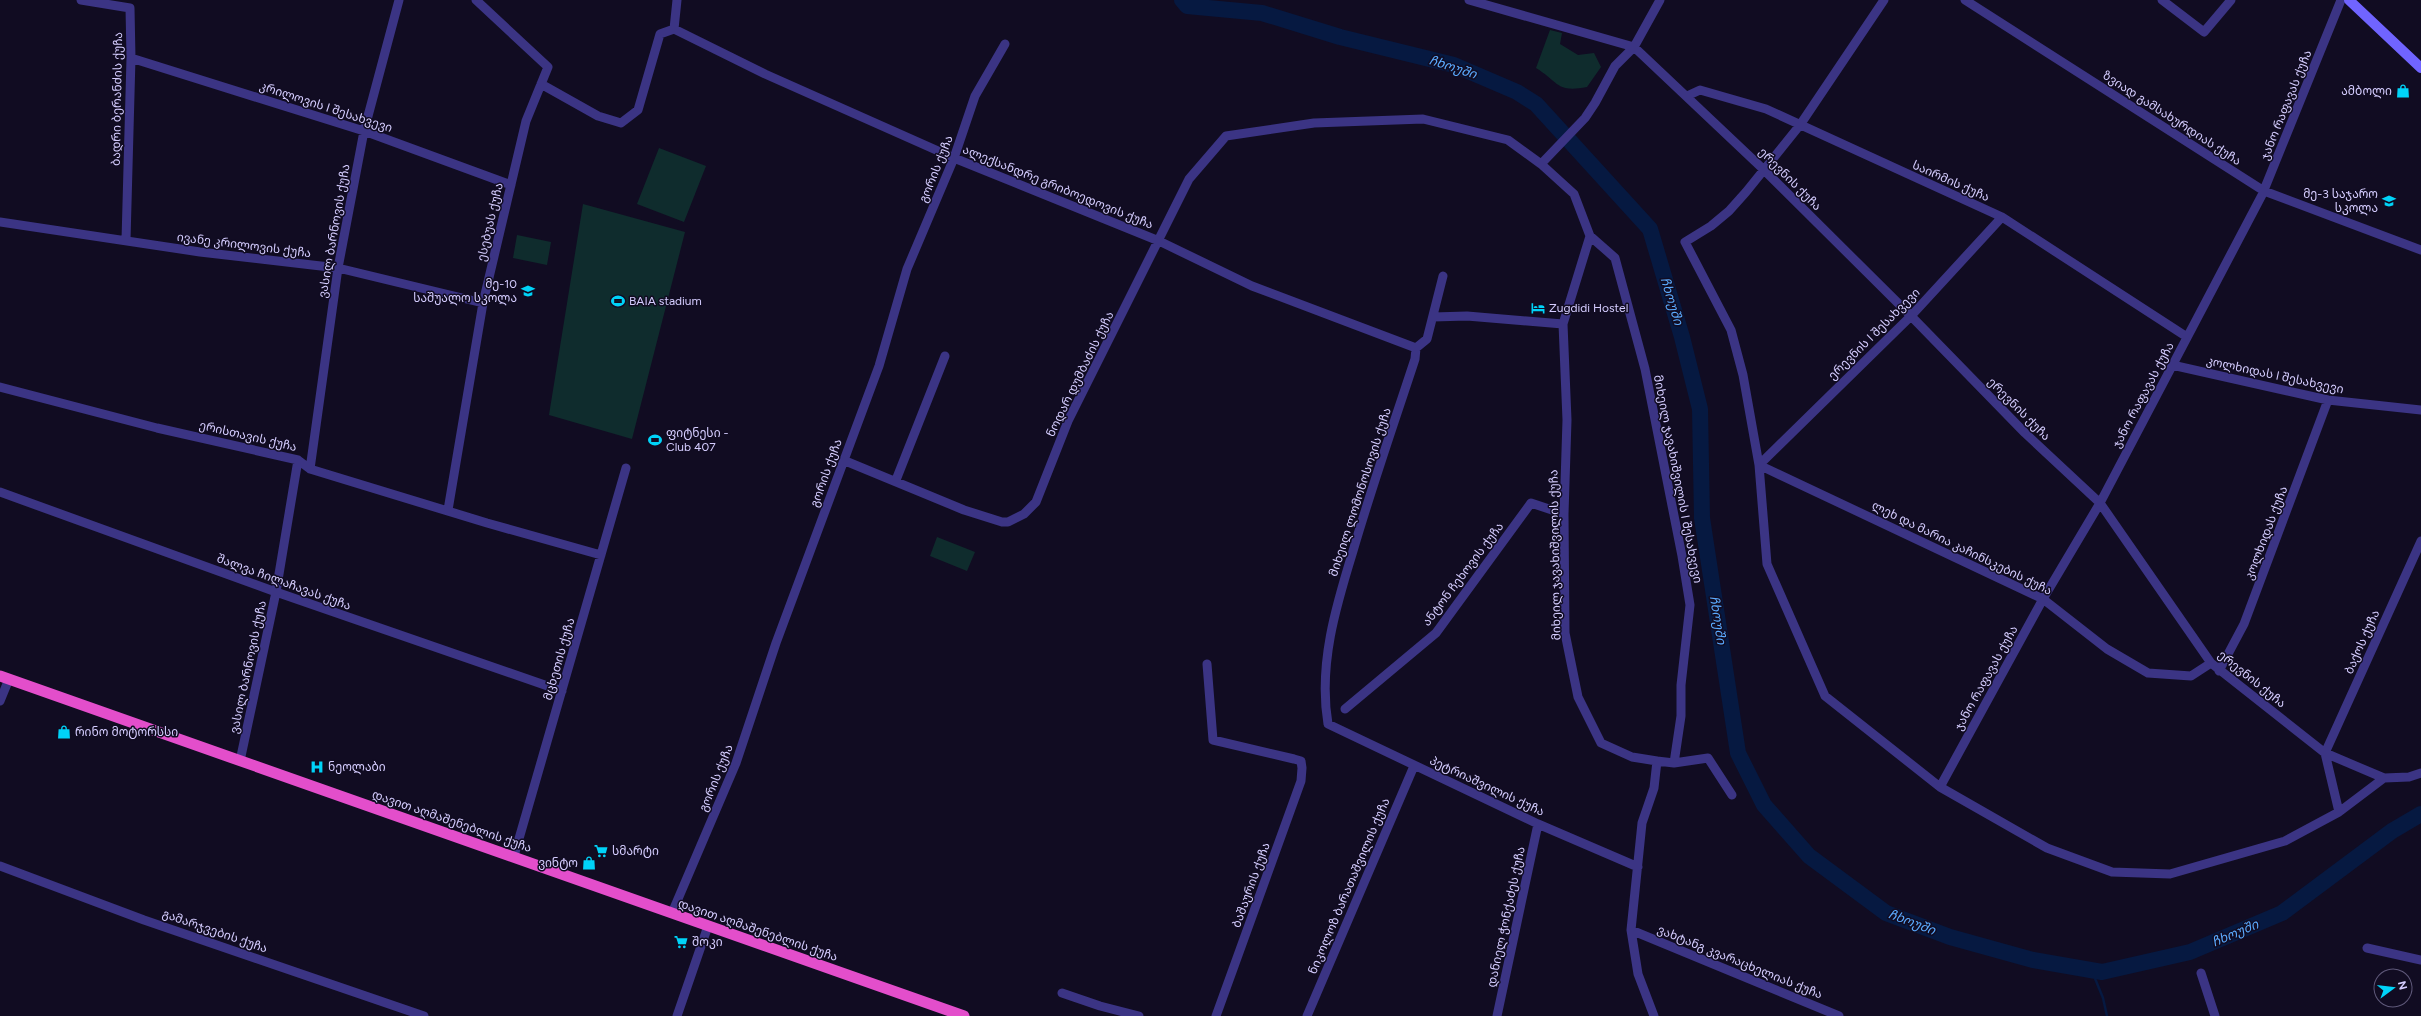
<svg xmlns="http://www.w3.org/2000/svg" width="2421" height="1016" viewBox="0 0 2421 1016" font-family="Figtree,'Noto Sans Georgian',sans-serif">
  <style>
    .green { fill: #0f2c2d }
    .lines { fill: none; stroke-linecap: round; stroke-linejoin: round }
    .stream { stroke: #061941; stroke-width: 2.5 }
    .river { stroke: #061941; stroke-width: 16 }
    .minor { stroke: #3b3484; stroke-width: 9 }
    .secondary { stroke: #7064ff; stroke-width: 10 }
    .trunk { stroke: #e34ecb; stroke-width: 11 }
    .labels { text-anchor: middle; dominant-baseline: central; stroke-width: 3; stroke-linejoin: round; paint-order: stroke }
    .poi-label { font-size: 12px; fill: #d5cdff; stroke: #110c22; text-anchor: start }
    .street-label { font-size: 12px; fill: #d5cdff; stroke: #110c22 }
    .water-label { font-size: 13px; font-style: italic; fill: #5babff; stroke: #110c22 }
  </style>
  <rect width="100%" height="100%" fill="#110c22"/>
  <!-- green -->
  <path class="green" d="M1550,30L1562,33L1560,44L1578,55L1594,53L1601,67L1587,87C1556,93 1559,82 1536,68Z
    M659,148L706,166L684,222L637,204Z
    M583,204L685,232L632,439L549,415Z
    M517,235L551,242L547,265L513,258Z
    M937,537L975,552L967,571L930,556Z"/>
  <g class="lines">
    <!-- stream -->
    <path class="stream" d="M2092,971L2103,998L2107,1016"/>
    <!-- river -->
    <path class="river" d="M1182,0L1187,6L1262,13L1340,37L1454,65L1517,92L1536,104L1650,229L1682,337L1700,409L1702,518L1738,753L1764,805L1809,856L1886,913L1950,937L2033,960L2102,972L2190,952L2282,913L2392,831L2421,814"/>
    <!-- minor -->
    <path class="minor" d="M81,0L130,8L131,58L126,240
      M1469,0L1634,47L1762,168L1911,316L2025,433L2100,503L2211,663L2325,753L2384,778
      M1884,0L1800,125L1746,192L1729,211L1711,226L1685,242L1731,330L1743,375L1759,465L1767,564L1825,696L1940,787L2047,848L2112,872L2170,874L2285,841L2339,812L2384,778L2409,777L2421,773
      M1965,0L2264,191L2421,250
      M2162,0L2204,32L2231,0
      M674,29L765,74L954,158L1159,241L1252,286L1416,348
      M674,29L677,0
      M131,58L364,131L511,185
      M541,84L598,116L621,123L638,110L660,34L674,29
      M1687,96L1700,90L1766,109L2002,217L2187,337
      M1541,164L1585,118L1595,103L1615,66L1634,47L1660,0
      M2002,217L1911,316L1759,465L2043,599L2107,649L2148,673L2191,676L2211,663
      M0,222L200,252L338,268L483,303
      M1590,236L1563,324L1567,420L1564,514L1565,633L1578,697L1601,743L1632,757L1657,761L1654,788L1642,823L1631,930L1638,974L1654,1016
      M1443,276L1427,339L1416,348L1415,359C1394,423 1372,486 1353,551C1336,606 1318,665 1328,724L1538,824L1638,867
      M1433,317L1467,316L1563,324
      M2172,365L2328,400L2421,410
      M0,387L157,428L298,460L310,469L487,523L601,555
      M843,460L964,510L1002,522H1008L1024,514L1036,502L1068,421L1189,179L1226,136L1314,123L1423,119L1508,140L1541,164L1574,194L1590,236L1615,258L1645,369L1682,556L1690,605L1681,685V716L1674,763L1657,761
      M310,469L338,268L364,131L399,0
      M896,480L945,356
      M0,492L276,592L562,691
      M448,510L483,303L526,121L548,67L476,0
      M1207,664L1213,740L1294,759L1301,761L1302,768L1301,781L1216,1016
      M2219,671L2244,624L2328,400
      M0,701L9,679
      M1345,709L1436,633L1531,503L1564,514
      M240,761L276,592L298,460
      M1674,763L1708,758L1732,795
      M1940,787L2043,599L2100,503L2262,195L2341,0
      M2339,812L2325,753L2421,541
      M514,856L626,468
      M0,866L144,920L424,1016
      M672,913L736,763L776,643L879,366L907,269L954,158L975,96L1005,44
      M1631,930L1839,1016
      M2367,948L2421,960
      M2201,973L2215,1016
      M1062,993L1100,1006L1139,1016
      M677,1016L708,926
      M1307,1016L1414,766
      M1497,1016L1538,824"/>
    <!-- secondary -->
    <path class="secondary" d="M2349,0L2421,68"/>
    <!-- trunk -->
    <path class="trunk" d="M0,676L964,1016"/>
  </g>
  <!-- icons -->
  <defs>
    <g id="shop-bare" transform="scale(1.08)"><path d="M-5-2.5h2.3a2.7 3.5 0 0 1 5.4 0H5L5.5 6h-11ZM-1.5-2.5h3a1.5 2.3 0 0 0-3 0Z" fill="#00d3f8" stroke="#110c22" stroke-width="2.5" paint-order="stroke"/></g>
    <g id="school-bare" transform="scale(1.08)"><path d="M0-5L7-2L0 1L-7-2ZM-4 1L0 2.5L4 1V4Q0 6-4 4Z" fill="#00d3f8" stroke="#110c22" stroke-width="2.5" paint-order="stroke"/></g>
    <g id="stadium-bare" transform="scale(1.08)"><path d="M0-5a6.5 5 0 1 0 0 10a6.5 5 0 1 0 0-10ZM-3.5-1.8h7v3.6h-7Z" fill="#00d3f8" stroke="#110c22" stroke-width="2.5" paint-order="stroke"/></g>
    <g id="hotel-bare" transform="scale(1.08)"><path d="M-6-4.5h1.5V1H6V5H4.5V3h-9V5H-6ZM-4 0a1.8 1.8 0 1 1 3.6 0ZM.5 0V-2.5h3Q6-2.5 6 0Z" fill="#00d3f8" stroke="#110c22" stroke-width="2.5" paint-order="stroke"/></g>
    <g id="hospital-bare" transform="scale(1.08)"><path d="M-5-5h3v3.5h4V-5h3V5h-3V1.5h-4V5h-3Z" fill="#00d3f8" stroke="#110c22" stroke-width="2.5" paint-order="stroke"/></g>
    <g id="supermarket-bare" transform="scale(1.08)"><path d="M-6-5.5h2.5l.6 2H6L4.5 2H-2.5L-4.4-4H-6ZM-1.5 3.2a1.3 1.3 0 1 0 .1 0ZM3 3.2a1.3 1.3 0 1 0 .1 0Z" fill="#00d3f8" stroke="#110c22" stroke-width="2.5" paint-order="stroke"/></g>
  </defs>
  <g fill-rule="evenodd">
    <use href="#shop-bare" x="2403" y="91"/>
    <use href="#school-bare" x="2389" y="201"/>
    <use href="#school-bare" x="528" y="291"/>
    <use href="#stadium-bare" x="618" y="301"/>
    <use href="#hotel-bare" x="1538" y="308"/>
    <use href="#stadium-bare" x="655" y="440"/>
    <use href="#shop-bare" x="64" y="732"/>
    <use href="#hospital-bare" x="317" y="767"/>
    <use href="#supermarket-bare" x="601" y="851"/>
    <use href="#shop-bare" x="589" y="863"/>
    <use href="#supermarket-bare" x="681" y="942"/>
  </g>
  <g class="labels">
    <!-- poi labels -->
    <g class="poi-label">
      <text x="2392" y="91" text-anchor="end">ამბოლი</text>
      <text x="2378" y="194" text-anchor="end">მე-3 საჯარო<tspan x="2378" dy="14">სკოლა</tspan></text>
      <text x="517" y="284" text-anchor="end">მე-10<tspan x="517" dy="14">საშუალო სკოლა</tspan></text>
      <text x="629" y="301">BAIA stadium</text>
      <text x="1549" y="308">Zugdidi Hostel</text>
      <text x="666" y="433">ფიტნესი -<tspan x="666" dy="14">Club 407</tspan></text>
      <text x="75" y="732">რინო მოტორსსი</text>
      <text x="328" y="767">ნეოლაბი</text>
      <text x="612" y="851">სმარტი</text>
      <text x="578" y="863" text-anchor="end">ვინტო</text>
      <text x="692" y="942">შოკი</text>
    </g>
    <!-- street labels -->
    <g class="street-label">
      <text transform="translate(117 99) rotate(-89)">ბადრი ბერანძის ქუჩა</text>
      <text transform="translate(2286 105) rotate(-68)">ჯანო რაფავას ქუჩა</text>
      <text transform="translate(326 107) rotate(18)">კრილოვის I შესახვევი</text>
      <text transform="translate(2172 118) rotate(33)">ზვიად გამსახურდიას ქუჩა</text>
      <text transform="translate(936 169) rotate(-68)">გორის ქუჩა</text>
      <text transform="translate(1790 179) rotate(45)">ერევნის ქუჩა</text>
      <text transform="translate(1951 181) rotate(24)">საირმის ქუჩა</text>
      <text transform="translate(1058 187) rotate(22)">ალექსანდრე გრიბოედოვის ქუჩა</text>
      <text transform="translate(490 222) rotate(-77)">ესებუას ქუჩა</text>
      <text transform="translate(334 231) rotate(-80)">ვასილ ბარნოვის ქუჩა</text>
      <text transform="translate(244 245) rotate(7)">ივანე კრილოვის ქუჩა</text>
      <text transform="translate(1874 334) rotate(-45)">ერევნის I შესახვევი</text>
      <text transform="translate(1080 374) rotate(-64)">ნოდარ დუმბაძის ქუჩა</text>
      <text transform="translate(2275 375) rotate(12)">კოლხიდას I შესახვევი</text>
      <text transform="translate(2143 395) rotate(-62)">ჯანო რაფავას ქუჩა</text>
      <text transform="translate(2019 409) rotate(45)">ერევნის ქუჩა</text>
      <text transform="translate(248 436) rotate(13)">ერისთავის ქუჩა</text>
      <text transform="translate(826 473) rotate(-70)">გორის ქუჩა</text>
      <text transform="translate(1678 479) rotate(79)">მიხეილ ჯავახიშვილის I შესახვევი</text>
      <text transform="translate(1360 492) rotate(-72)">მიხეილ ლომონოსოვის ქუჩა</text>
      <text transform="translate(2266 533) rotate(-69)">კოლხიდას ქუჩა</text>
      <text transform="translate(1962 548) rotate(26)">ლეხ და მარია კაჩინსკების ქუჩა</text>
      <text transform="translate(1555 555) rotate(-91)">მიხეილ ჯავახიშვილის ქუჩა</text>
      <text transform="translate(1463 574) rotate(-53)">ანტონ ჩეხოვის ქუჩა</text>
      <text transform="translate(284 582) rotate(20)">შალვა ჩილაჩავას ქუჩა</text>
      <text transform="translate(2362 642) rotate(-66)">ბაქოს ქუჩა</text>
      <text transform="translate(559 659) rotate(-74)">მცხეთის ქუჩა</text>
      <text transform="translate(248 667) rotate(-78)">ვასილ ბარნოვის ქუჩა</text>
      <text transform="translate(1986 678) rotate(-61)">ჯანო რაფავას ქუჩა</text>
      <text transform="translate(2252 679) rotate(39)">ერევნის ქუჩა</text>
      <text transform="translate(716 778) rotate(-68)">გორის ქუჩა</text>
      <text transform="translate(1487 786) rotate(25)">პეტრიაშვილის ქუჩა</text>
      <text transform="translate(452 821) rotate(19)">დავით აღმაშენებლის ქუჩა</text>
      <text transform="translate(1251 885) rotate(-70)">ბაშაურის ქუჩა</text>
      <text transform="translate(1349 886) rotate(-67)">ნიკოლოზ ბარათაშვილის ქუჩა</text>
      <text transform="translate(1506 917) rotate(-78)">დანიელ ჭონქაძეს ქუჩა</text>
      <text transform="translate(758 930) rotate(19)">დავით აღმაშენებლის ქუჩა</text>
      <text transform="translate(215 931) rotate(19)">გამარჯვების ქუჩა</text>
      <text transform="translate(1740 962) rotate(22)">ვახტანგ კვარაცხელიას ქუჩა</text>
    </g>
    <!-- water labels -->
    <g class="water-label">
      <text transform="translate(1453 67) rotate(18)">ჩხოუში</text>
      <text transform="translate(1672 301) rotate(73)">ჩხოუში</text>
      <text transform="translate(1718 620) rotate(81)">ჩხოუში</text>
      <text transform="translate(1912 922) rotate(21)">ჩხოუში</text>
      <text transform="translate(2235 933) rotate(-23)">ჩხოუში</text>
    </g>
  </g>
  <!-- north arrow -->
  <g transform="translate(2393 988) rotate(75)"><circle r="19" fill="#110c22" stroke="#5f597a"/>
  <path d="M0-3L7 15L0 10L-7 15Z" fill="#00d3f8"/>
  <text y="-6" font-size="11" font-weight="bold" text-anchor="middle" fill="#d5cdff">N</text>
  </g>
</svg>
